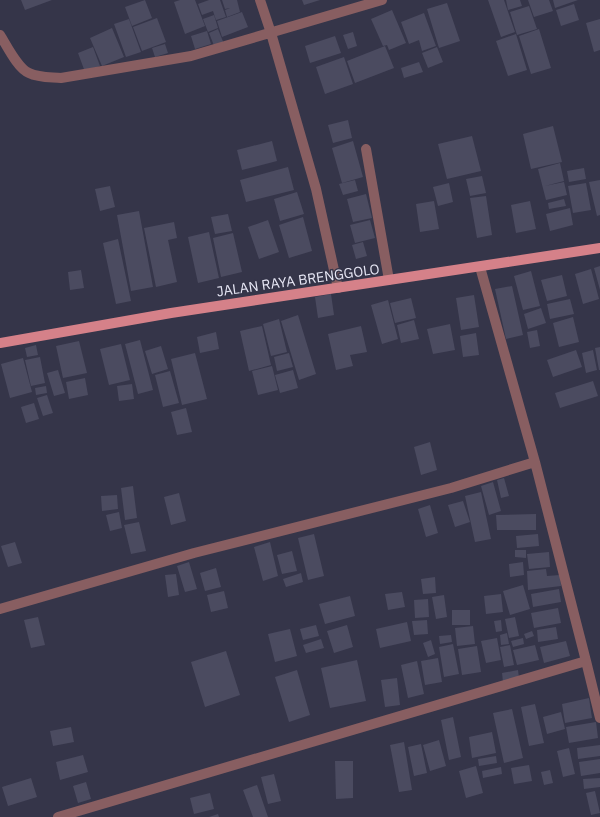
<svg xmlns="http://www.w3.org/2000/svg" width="600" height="817" viewBox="0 0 600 817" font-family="'IBM Plex Sans',sans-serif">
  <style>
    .building { fill: #4b4b60 }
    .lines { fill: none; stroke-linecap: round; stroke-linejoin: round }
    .minor { stroke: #885e61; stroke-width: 10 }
    .major { stroke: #d58189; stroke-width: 10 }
    .labels { text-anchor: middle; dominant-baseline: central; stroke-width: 3; stroke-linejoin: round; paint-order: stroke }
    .street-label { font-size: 14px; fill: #e7e7f5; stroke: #353549 }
  </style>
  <rect width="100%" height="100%" fill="#353549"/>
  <!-- building -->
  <path class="building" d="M21,0H52L25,10Z
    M145,0L152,18L132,26L125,7Z
    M180,0H195L205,26L185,34L174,2Z
    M209,0H220L226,17L216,20L213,11L202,15L198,4Z
    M222,0H237L240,12L227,17L225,10L230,8L225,9Z
    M302,0H320L304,5Z
    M488,0H504L515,32L501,37Z
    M506,0H520L522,6L508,10Z
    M528,0H549L553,11L534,17Z
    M553,0H578L555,8Z
    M447,3L460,41L439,48L427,9Z
    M574,4L579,20L561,26L556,10Z
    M529,6L537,29L517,35L510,12Z
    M392,10L406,43L389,50L387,45L383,46L371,19Z
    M242,12L248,27L222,37L217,21Z
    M424,13L436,46L422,51L419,40L409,44L401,22Z
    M214,15L218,28L208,32L203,19Z
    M157,18L166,42L142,51L133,27Z
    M129,19L141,52L126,57L114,24Z
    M600,19V50L594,52L586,23Z
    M112,28L124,57L102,66L90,38Z
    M218,29L224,44L215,48L209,33Z
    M539,29L551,68L531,74L519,36Z
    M207,31L211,44L195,49L191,36Z
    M353,32L357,46L348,49L343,35Z
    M516,34L527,70L508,76L496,41Z
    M335,36L341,53L310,63L305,46Z
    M165,44L168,53L155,57L152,48Z
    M385,46L394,68L355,83L347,61Z
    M93,47L100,66L85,72L78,53Z
    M437,47L443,62L428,68L422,53Z
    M344,57L353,84L325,94L316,67Z
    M419,62L423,72L404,78L401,68Z
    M348,120L352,138L333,143L328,125Z
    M553,126L562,162L531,169L523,134Z
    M472,136L481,171L447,179L438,144Z
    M272,141L277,161L242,170L237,150Z
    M353,141L363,177L342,183L332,148Z
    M560,163L564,181L545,186L564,182L567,195L546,200L538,169Z
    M288,167L294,190L246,202L240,180Z
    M584,168L586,179L569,182L567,171Z
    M482,176L486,193L470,196L466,179Z
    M355,180L358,191L343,195L339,184Z
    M600,180V215L597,216L589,182Z
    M449,183L453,202L438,206L433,187Z
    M586,183L591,210L573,213L568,186Z
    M110,186L115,207L100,211L95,189Z
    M297,192L304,214L280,221L274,199Z
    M366,194L372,218L353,222L347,199Z
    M486,196L492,235L477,238L470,198Z
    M564,199L566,206L549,209L548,203Z
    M434,201L439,229L420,232L416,204Z
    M530,201L536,229L516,233L511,205Z
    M570,208L573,225L550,231L546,214Z
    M139,211L153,287L131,291L117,215Z
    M228,214L232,231L215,234L211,217Z
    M303,217L312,251L289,258L279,225Z
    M268,220L279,252L259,259L248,227Z
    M370,220L375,238L355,243L350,225Z
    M174,222L177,238L168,240L177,282L156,287L144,228Z
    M209,232L219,278L198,283L188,237Z
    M233,233L242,272L221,277L213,238Z
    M118,239L131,301L116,304L103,243Z
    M363,242L367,256L356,259L352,245Z
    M600,266V290L594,268Z
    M591,269L599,299L583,304L575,274Z
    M81,270L84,288L70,290L68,272Z
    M531,271L540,306L523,310L514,276Z
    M562,275L567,296L547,301L541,280Z
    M512,286L523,335L506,339L495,289Z
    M331,294L334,315L318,318L315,297Z
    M474,295L479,327L461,330L456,298Z
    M411,298L416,318L395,323L390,303Z
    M570,299L574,314L550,319L547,304Z
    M388,300L398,339L382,344L371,305Z
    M541,308L546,323L528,329L524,314Z
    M298,315L316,374L299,380L281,321Z
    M573,317L579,342L559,347L553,323Z
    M279,319L287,352L271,356L263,324Z
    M414,320L419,339L401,343L397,325Z
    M450,324L455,350L433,354L427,329Z
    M262,326L271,365L249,371L240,331Z
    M361,326L367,352L350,355L353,366L336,370L328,334Z
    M537,330L540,346L530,348L527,332Z
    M216,332L219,349L200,353L197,337Z
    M476,333L479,355L463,357L460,336Z
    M140,340L153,390L138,394L125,344Z
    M79,341L87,373L63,378L56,346Z
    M121,344L130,380L109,385L100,349Z
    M36,345L38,355L27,357L25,348Z
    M161,346L168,369L152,374L145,351Z
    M600,347V370H599L595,348Z
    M576,350L582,367L553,377L547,360Z
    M593,350L597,370L586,373L582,353Z
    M195,353L207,399L182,405L171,359Z
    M289,353L293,367L277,371L274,357Z
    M40,357L45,383L31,386L25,360Z
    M23,358L32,392L10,398L1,364Z
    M272,366L278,390L258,395L252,371Z
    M58,370L65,393L54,396L47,373Z
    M293,370L298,388L280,393L275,375Z
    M170,371L179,403L163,407L155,375Z
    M85,378L88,395L69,399L66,382Z
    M593,381L598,396L560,408L555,393Z
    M132,384L134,399L119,401L117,386Z
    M46,386L47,393L36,395L35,388Z
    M47,395L53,413L43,416L37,398Z
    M34,403L39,419L26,423L21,407Z
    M186,408L192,432L177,435L171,412Z
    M430,442L437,470L421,475L414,447Z
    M504,478L509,496L501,498L497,480Z
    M493,482L501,511L489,515L481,486Z
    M133,486L137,518L125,520L121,488Z
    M481,492L491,539L475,542L465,496Z
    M179,493L186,521L171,525L164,497Z
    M117,495L118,509L102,511L101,496Z
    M463,501L470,522L455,527L448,505Z
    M430,505L438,533L426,537L418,509Z
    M119,512L122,528L110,531L106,515Z
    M536,514V530H497L496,515Z
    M139,522L146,551L131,554L124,525Z
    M314,534L324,576L308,580L298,538Z
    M538,534L539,546L517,548L516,536Z
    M15,542L22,563L8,567L1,546Z
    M270,542L278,576L263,581L254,547Z
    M515,550H526V558L515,557Z
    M292,551L297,571L282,574L277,555Z
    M549,552L550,567L529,569L527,554Z
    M189,562L197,589L185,592L177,566Z
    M523,562L524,575L510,577L509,564Z
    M216,568L221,587L205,591L200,573Z
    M546,569L547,576L560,575L561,586L528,590L527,571Z
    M301,573L303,582L286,587L283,579Z
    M176,574L179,595L168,597L165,575Z
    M435,577L436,593L423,594L421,579Z
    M523,585L530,609L510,615L503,591Z
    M559,589L561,602L533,607L531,594Z
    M224,591L228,608L211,612L207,595Z
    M402,592L405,607L388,610L385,594Z
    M501,594L503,612L486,614L484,596Z
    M444,595L447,617L436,619L432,597Z
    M350,596L355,616L325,624L319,604Z
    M428,599L429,617L415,618L414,600Z
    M558,608L561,623L534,628L531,613Z
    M452,610H470V625H452Z
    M38,617L45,645L31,648L24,620Z
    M515,617L519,636L509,638L505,619Z
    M427,620L428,634L414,635L412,621Z
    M501,620L502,631L496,632L494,621Z
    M407,622L411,641L380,648L376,629Z
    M316,625L319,636L303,640L300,629Z
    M347,625L353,647L334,653L327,631Z
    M473,626L475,644L457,646L455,628Z
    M556,627L558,639L538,642L537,630Z
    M290,629L297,656L275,662L268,634Z
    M532,631L534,636L526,639L524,634Z
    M507,633L509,644L501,645L500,635Z
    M451,635L452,642L440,644L439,636Z
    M497,638L501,660L486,663L481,641Z
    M523,638L524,644L513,647L511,641Z
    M321,639L324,648L306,653L303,645Z
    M431,640L435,654L428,657L423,643Z
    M566,641L570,656L544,663L540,647Z
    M453,644L459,674L444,677L439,647Z
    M510,645L514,665L504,667L500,647Z
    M535,645L539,660L517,665L513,650Z
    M477,646L481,672L462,675L458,649Z
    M226,651L240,695L205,707L191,662Z
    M438,658L442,682L425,685L421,661Z
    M357,660L366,701L330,708L321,668Z
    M417,661L424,694L408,698L401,665Z
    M297,670L310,715L289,722L275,677Z
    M518,670L519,678L503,682L502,673Z
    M397,678L400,705L385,707L381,680Z
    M589,698L592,718L565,723L562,704Z
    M535,704L544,743L529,746L521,707Z
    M512,709L523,758L504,763L493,713Z
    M561,712L565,729L547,734L543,717Z
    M453,717L461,757L449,760L441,720Z
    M596,722L598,738L569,743L566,727Z
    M71,727L74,742L53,746L50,731Z
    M492,732L496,753L472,758L469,737Z
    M439,740L446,766L430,771L423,745Z
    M404,742L412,790L399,792L390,745Z
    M421,744L427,773L414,776L408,747Z
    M600,745V756L578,759L577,748Z
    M569,748L575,774L563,777L557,751Z
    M83,755L88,772L60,780L56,762Z
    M496,756L497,763L479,766L478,759Z
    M600,759V773L581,776L579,762Z
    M335,761H353V798L336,799Z
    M529,765L532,781L514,784L511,768Z
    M476,766L483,793L466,798L459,771Z
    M501,767L502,774L483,778L482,771Z
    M550,770L553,783L544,785L541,772Z
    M274,774L281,801L268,804L261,777Z
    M31,778L37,797L8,806L2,787Z
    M600,778V787L584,789L583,779Z
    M86,782L91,799L78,803L73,786Z
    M257,785L268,817H253L243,790Z
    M595,791L600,813L591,815L586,793Z
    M210,793L214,809L194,814L190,798Z
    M218,814L219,817H209Z"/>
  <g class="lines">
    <!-- minor -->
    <path class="minor" d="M260,0L271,33L316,189L338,288
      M0,35C7,46 18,69 29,73C39,78 51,77 61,78L191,56L382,0
      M366,149L389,280
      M0,609L194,553L451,488L535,462
      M586,661L600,718
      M58,817L586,661L535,462L480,267"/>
    <!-- major -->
    <path class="major" d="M0,343L171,313L600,248"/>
  </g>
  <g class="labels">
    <!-- street labels -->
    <g class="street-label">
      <text transform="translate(298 280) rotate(-8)">JALAN RAYA BRENGGOLO</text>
    </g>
  </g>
</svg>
